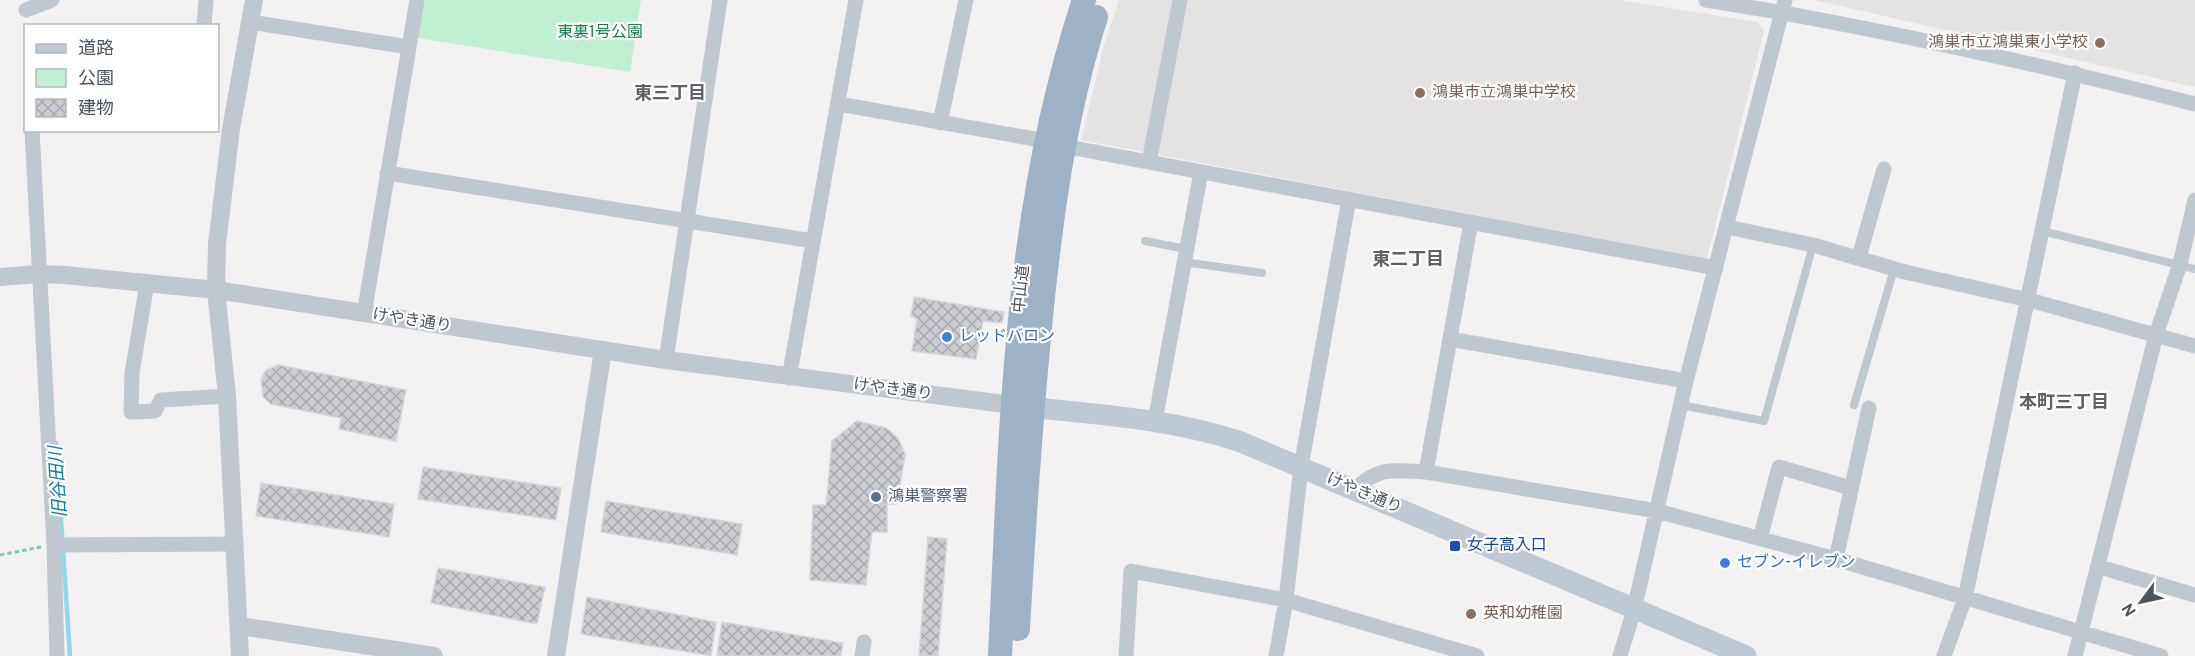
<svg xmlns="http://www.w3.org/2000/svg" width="2195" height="656" viewBox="0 0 2195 656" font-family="Overpass,'Noto Sans JP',sans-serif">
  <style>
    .education { fill: #e4e2e3 }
    .green { fill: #c1efd3 }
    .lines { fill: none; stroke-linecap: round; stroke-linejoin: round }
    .stream { stroke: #8fd8eb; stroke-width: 4.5 }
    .building { fill: url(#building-cross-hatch); stroke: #d5d7dc; stroke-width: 1.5 }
    .path { stroke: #79cda4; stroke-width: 3; stroke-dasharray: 4.5 3; stroke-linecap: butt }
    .service { stroke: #bfc8cf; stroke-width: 8 }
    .minor { stroke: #bfc8cf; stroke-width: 15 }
    .tertiary { stroke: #bfc8cf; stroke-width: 18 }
    .secondary { stroke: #bfc9d4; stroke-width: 21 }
    .trunk { stroke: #9db2c6; stroke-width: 24 }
    .education-dot { fill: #8d6e63; stroke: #fff; stroke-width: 2 }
    .shop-dot { fill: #3f7fe0; stroke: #fff; stroke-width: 2 }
    .service-dot { fill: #5c6f8a; stroke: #fff; stroke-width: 2 }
    .transit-dot { fill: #1a4fb4; stroke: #fff; stroke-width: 2 }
    .labels { text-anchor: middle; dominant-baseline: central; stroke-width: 4.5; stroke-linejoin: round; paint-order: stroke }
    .park-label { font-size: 16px; fill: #19804c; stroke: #fff }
    .education-label { font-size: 16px; fill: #785e54; stroke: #fff; text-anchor: start }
    .street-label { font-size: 16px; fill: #49545e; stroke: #fff }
    .shop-label { font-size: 16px; fill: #366cbe; stroke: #fff; text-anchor: start }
    .service-label { font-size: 16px; fill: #4e5e75; stroke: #fff; text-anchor: start }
    .transit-label { font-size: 16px; fill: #164399; stroke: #fff; text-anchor: start }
    .neighbourhood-label { font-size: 18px; font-weight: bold; fill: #5d6166; stroke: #fff }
    .water-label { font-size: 18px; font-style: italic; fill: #0e7e9c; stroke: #fff }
  </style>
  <defs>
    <pattern id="building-cross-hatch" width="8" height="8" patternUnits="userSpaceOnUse" patternTransform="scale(1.5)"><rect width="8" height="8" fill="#cbcdd3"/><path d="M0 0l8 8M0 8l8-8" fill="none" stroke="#a7a9ae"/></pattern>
  </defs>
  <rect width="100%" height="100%" fill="#f3f1f1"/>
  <!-- education -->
  <path class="education" d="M1119,0H1620L1757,22L1764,31L1707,259L1081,140L1104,46Z
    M1814,0H2195V87Z"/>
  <!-- green -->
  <path class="green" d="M423,0H641L630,72L418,38Z"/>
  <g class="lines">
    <!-- stream -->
    <path class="stream" d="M56,443L70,656"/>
  </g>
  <!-- building -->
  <path class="building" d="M914,297L1004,312L1002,323L983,321L976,359L912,351L917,319L911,316Z
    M278,365L406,390L396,441L339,429L341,418L271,404L263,397L261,379L266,370Z
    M857,421L886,428L898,438L905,454L897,504H887V532H872L866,585L810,580L813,505H826L832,441Z
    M423,467L561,488L556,520L418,499Z
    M261,483L394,504L389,537L256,516Z
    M606,501L742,524L737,555L601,532Z
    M928,537L947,539L938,656H919Z
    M438,568L545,587L537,624L431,603Z
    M587,597L716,622L711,656L581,634Z
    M722,622L843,643L841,656H717Z"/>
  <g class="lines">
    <!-- path -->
    <path class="path" d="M0,555L41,547"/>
    <!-- service -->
    <path class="service" d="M2042,231L2195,269
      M1145,241L1186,249
      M1184,262L1262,273
      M1681,405L1764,421L1813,245
      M1854,405L1894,269"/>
    <!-- minor -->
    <path class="minor" d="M1706,0C1870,26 2034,63 2195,104
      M26,10L52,0
      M250,22L409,47
      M204,26L206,0
      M839,104L1046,141
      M940,123L966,0
      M32,130L54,545L57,656
      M1063,146L1716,268
      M1149,162L1180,0
      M387,173L813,241
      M1727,227L1813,245L1905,272L2029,300L2195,346
      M1859,257L1884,169
      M147,283L132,373L131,412L155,411L161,400L227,396
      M364,314L417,0
      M1450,339L1686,381
      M666,360L720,0
      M789,378L856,0
      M1155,421L1201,172
      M1426,472L1471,222
      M1354,490C1379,466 1394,470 1426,472L1657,511L1836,559L2161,656
      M1760,539L1779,467L1851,488
      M54,545L236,544
      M1836,559L1869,408
      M2100,567L2195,595
      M862,656L864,642
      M1126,656L1131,571L1286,600L1477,656
      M1276,656L1286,600L1301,467L1349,199
      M1620,656L1634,610L1686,381L1785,0
      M1944,656L1965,598L2075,73
      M2075,656L2156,335L2180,264L2195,200"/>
    <!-- tertiary -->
    <path class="tertiary" d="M0,277L38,274L65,275L216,290L666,360L1012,405
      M240,626L434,656
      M240,656L227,396L216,290L217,244L231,129L254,0
      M556,656L603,350"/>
    <!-- secondary -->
    <path class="secondary" d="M1017,406C1092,414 1169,418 1241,442L1746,656"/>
    <!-- trunk -->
    <path class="trunk" d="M1018,629C1024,522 1031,414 1042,307C1052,209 1066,110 1096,17
      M1000,656C1011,433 1013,214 1084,0"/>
  </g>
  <!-- markers -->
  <g class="education-dot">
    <circle cx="2100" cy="43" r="6"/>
    <circle cx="1420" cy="93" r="6"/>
    <circle cx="1471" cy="614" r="6"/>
  </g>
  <g class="shop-dot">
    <circle cx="947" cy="337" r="6"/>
    <circle cx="1725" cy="563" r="6"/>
  </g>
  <circle class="service-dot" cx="876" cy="497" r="6"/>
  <rect class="transit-dot" x="1449" y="540" width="12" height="12" rx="3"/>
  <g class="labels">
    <!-- park labels -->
    <g class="park-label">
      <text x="600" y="33">東裏1号公園</text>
    </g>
    <!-- education labels -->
    <g class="education-label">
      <text x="2088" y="43" text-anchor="end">鴻巣市立鴻巣東小学校</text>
      <text x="1432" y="93">鴻巣市立鴻巣中学校</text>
      <text x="1483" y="614">英和幼稚園</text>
    </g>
    <!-- street labels -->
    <g class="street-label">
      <text transform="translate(1022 289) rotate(-84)">中山道</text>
      <text transform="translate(412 321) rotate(9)">けやき通り</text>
      <text transform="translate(893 390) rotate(7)">けやき通り</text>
      <text transform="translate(1364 494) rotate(23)">けやき通り</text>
    </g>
    <!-- shop labels -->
    <g class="shop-label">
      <text x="959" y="337">レッドバロン</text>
      <text x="1737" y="563">セブン-イレブン</text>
    </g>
    <!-- service labels -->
    <g class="service-label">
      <text x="888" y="497">鴻巣警察署</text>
    </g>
    <!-- transit labels -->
    <g class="transit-label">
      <text x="1467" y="546">女子高入口</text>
    </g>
    <!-- neighbourhood labels -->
    <g class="neighbourhood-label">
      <text x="670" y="94">東三丁目</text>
      <text x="1408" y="260">東二丁目</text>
      <text x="2064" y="403">本町三丁目</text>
    </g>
    <!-- water labels -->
    <g class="water-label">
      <text transform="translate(59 482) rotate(-94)">旧谷田川</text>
    </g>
  </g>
  <!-- legend -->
  <rect x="24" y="24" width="195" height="108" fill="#ffffff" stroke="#b6bbbf" stroke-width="1.5"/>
  <rect x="36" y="44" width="30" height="9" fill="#bfc9d4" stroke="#b6bbbf" stroke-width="1.5"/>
  <text x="78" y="54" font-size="18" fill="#49545e">道路</text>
  <rect x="36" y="69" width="30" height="18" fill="#c1efd3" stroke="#b6bbbf" stroke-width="1.5"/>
  <text x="78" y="84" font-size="18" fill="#49545e">公園</text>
  <rect x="36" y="99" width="30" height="18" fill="url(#building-cross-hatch)" stroke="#b6bbbf" stroke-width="1.5"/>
  <text x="78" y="114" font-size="18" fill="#49545e">建物</text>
  <!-- north arrow -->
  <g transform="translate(2141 602) rotate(237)" stroke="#ffffff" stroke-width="4.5" paint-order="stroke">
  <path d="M0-4.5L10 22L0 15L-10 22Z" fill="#49545e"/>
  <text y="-9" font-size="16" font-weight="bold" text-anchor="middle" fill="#49545e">N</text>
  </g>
</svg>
